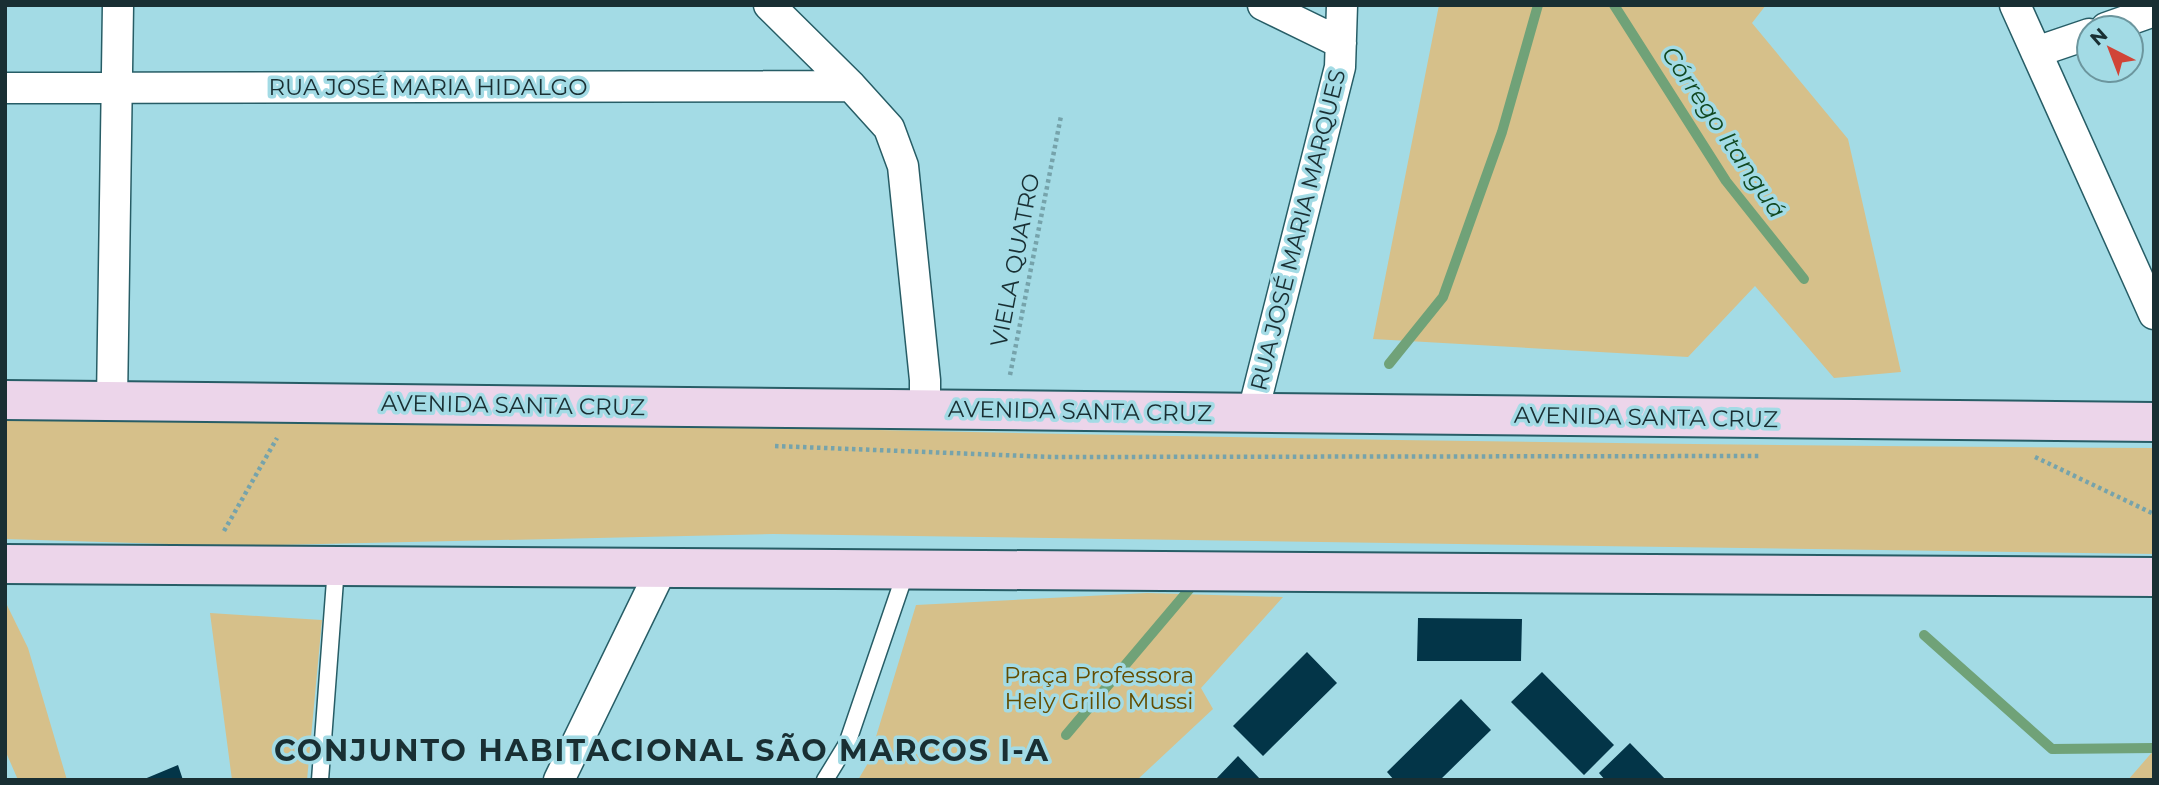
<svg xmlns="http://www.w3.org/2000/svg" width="2159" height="785" viewBox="0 0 2159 785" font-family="Montserrat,sans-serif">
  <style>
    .green { fill: #d6c08a }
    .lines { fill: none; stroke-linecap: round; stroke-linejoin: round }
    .stream { stroke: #70a278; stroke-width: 10 }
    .building { fill: #033548 }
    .service-casing { stroke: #275d66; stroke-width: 19 }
    .minor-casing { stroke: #275d66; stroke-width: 33 }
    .secondary-casing { stroke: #275d66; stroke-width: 42 }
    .path { stroke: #76a3ab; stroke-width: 4.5; stroke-dasharray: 3.5 3.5; stroke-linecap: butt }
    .service { stroke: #fff; stroke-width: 16 }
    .minor { stroke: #fff; stroke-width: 30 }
    .secondary { stroke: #ecd5ea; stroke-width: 38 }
    .labels { text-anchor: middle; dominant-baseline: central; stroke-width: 7; stroke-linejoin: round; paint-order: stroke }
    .street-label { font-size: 23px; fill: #192f33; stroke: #a3dbe5 }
    .park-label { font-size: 23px; fill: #634c00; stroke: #a3dbe5 }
    .water-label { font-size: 24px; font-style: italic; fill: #104821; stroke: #a3dbe5 }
    .district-label { font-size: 30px; font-weight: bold; letter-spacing: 2px; fill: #192f33; stroke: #a3dbe5 }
  </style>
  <rect width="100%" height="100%" fill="#a3dbe5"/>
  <!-- green -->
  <path class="green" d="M1439,5H1766L1752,23L1848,139L1901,372L1834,378L1755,286L1688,357L1373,339Z
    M362,418C959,433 1556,445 2154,448V554L773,534L233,546L5,539V419Z
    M1147,593L1283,597L1201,688L1213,709L1137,780H858L868,763L916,605Z
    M5,601L28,648L67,780H18L5,750Z
    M210,613L322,620L307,780H232Z
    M2154,750V780H2127H2128Z"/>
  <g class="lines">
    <!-- stream -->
    <path class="stream" d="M1614,5L1726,181L1804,279
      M1389,364L1443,297L1502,132L1538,5
      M1924,635L2052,749L2154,748
      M1066,735L1192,586"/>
  </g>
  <!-- building -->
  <path class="building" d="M1418,618L1522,619L1521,661H1417Z
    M1307,652L1337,683L1263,756L1233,726Z
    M1542,672L1614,745L1584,775L1511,702Z
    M1461,699L1491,730L1440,780H1394L1387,772Z
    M1630,743L1666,780H1605L1599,773Z
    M1238,756L1261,780H1215Z
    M178,765L183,780H142Z"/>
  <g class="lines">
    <!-- service casing -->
    <g class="service-casing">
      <path id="service" d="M320,780L336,567
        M825,780L847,744L906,571"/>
    </g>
    <!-- minor casing -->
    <g class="minor-casing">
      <path id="minor" d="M769,5L851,86L889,128L903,166L925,380V409
        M1263,5L1341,43
        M2015,5L2154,314
        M2106,28L2154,11
        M2036,52L2089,34
        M5,88L851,86
        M112,401L118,5
        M1253,412L1340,67L1342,5
        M559,780L662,568"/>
    </g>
    <!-- secondary casing -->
    <g class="secondary-casing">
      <path id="secondary" d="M5,400L2154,422
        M5,564L2154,577"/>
    </g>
    <!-- path -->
    <path class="path" d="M1010,375L1061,116
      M775,446L1052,457L1760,456
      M2035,457L2154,514
      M224,531L277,438"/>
    <!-- service -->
    <use href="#service" class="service"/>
    <!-- minor -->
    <use href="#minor" class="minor"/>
    <!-- secondary -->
    <use href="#secondary" class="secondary"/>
  </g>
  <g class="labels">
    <!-- street labels -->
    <g class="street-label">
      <text x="428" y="87">RUA JOSÉ MARIA HIDALGO</text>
      <text transform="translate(1298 230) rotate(-76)">RUA JOSÉ MARIA MARQUES</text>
      <text transform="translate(1015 260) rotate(-79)">VIELA QUATRO</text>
      <text transform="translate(513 405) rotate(1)">AVENIDA SANTA CRUZ</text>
      <text transform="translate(1080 411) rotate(1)">AVENIDA SANTA CRUZ</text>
      <text transform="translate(1646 417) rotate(1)">AVENIDA SANTA CRUZ</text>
    </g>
    <!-- park labels -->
    <g class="park-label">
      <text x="1099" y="675">Praça Professora<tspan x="1099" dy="26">Hely Grillo Mussi</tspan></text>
    </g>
    <!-- water labels -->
    <g class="water-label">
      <text transform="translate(1724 132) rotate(56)">Córrego Itanguá</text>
    </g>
    <!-- district labels -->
    <g class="district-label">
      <text x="662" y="750">CONJUNTO HABITACIONAL SÃO MARCOS I-A</text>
    </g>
  </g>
  <!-- border -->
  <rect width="2159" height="785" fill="none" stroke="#192f33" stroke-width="14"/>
  <!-- north arrow -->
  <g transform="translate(2110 49) rotate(318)"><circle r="33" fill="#a3dbe5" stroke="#6c969e" stroke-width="2"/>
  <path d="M0-5L12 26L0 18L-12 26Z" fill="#d14437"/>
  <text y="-10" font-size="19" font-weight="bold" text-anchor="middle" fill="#192f33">N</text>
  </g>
</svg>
